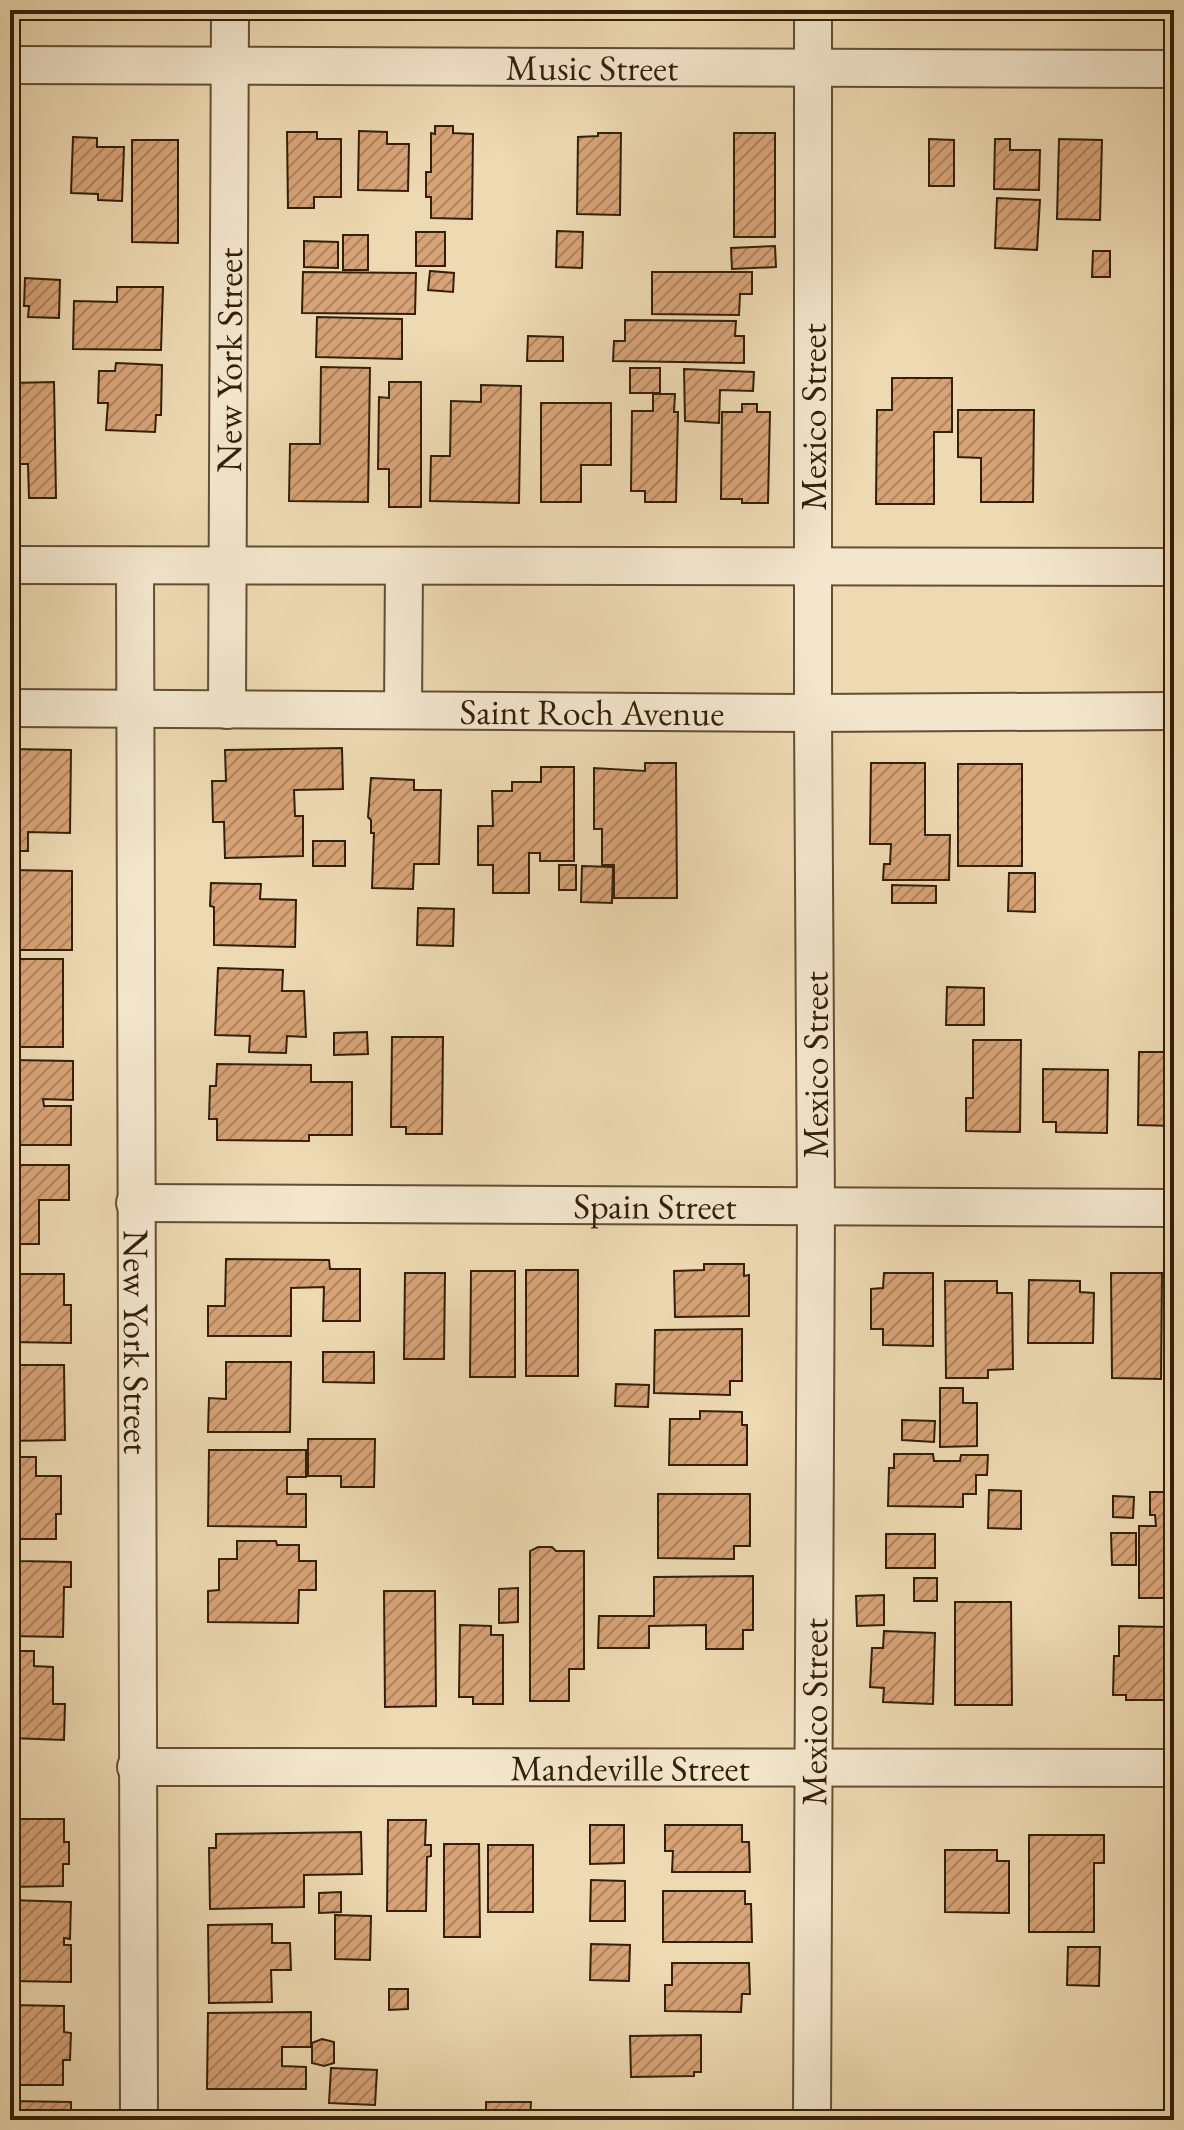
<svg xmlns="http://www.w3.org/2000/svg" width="1184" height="2130" viewBox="0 0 1184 2130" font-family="'EB Garamond',serif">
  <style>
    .building { fill: url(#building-hatch); stroke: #351f09; stroke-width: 2 }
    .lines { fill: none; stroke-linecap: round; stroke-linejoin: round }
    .minor-casing { stroke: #634e33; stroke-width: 40 }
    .minor { stroke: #f3e6cd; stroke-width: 36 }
    .labels { text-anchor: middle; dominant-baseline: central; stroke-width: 6; stroke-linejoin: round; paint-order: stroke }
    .street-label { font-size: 36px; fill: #351f09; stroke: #f3e6cd }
  </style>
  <defs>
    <pattern id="building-hatch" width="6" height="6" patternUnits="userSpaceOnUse" patternTransform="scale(2)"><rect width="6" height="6" fill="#d7a377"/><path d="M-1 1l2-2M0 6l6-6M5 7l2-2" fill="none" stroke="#af8460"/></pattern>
  </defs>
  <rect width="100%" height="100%" fill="#edd9b2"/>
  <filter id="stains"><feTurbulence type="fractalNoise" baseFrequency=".0025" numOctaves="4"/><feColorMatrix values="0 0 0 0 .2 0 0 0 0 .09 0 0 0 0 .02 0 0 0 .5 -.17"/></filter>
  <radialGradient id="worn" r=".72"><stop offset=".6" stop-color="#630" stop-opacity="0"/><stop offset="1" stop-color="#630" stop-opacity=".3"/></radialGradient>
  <!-- building -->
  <path class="building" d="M435,126H453V133L473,134L472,219L431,218V197H426V172H431V133L435,134Z
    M359,131L387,132V144H409L408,191L358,190Z
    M287,132H317V139H341V197H314V208H288Z
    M598,133H621L620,215L577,214L578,137L598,136Z
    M734,133H775V237H734Z
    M73,137L97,138V147H124L122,201L98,200V194L71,193Z
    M929,139L954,140V186H929Z
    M995,139H1010V150H1040L1039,190L994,189Z
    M1059,139L1102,140L1100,220L1057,219Z
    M132,140H178V243L132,242Z
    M997,198L1040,200L1037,250L995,248Z
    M557,231L583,232L582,268L556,267Z
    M416,232H445V266H416Z
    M343,235H368V270H343Z
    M304,241L338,242V268L304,267Z
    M775,246L776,267L732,269L731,248Z
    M1093,251H1110V277H1092Z
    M430,271L454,273L453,292L428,290Z
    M303,272L416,273L415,314L302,313Z
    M652,272H752V294H740L739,315L652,314Z
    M25,278L60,280L59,318L28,317L29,306H24Z
    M117,287H163L161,350L73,349L74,301L117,302Z
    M317,317L402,319V359L316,357Z
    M625,320L736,321L735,336H744V363L613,361L614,341H625Z
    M528,336L563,337V361H527Z
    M116,363L162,365L161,415H156L155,432L106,430L108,403H98L99,371H115Z
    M321,367L370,368L368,502L289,501L290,444H320Z
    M630,368H660V393H630Z
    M684,369L754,372L753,391L720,390L719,423L685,421Z
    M892,378H952V432H934V504H876L877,410H892Z
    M54,382L56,498H29L28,464H10V383Z
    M389,382H421V507H389V469H378L379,397L389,398Z
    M481,385L521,386L519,503L430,501L431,456H450L451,401L481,402Z
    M653,394H675L674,412H678L676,502H645V491H631L632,411H653Z
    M541,403H611V465H581V502H541Z
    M742,404H757V412H770L768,503H742V499H721L722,412H742Z
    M958,410H1034L1033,502H981V458L958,457Z
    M342,748L343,789L294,790L295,816H303V856L225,858L224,822H213L212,781H226L225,750Z
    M10,749L71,750L70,833L28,832V851H10Z
    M645,763H676L677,898H614V865H602V829H594V768L645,771Z
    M871,763H925V835H950L949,880H883L884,864H890L891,844H870Z
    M958,764H1022V866H958Z
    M541,767H574V861H540V853H529V893H493V865H478V826H493L492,791H512V782H541Z
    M371,778L414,780V790H441L439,864H414L413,889L372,888L374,833H371V820L368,817Z
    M313,841H345V866H313Z
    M559,865H576V890H559Z
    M582,866L613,867L612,903L581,902Z
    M10,870L72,871V950H10Z
    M1009,873H1035V912L1008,911Z
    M211,883L261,884L260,899L296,900L295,947L214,945V907L210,906Z
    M892,885L936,886V903H892Z
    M418,908L454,909L453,946L417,945Z
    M10,959H63V1047H10Z
    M218,968L283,970L282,991H304L306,1037L287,1036L286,1053L249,1052L250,1036L215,1035Z
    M947,987L984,988V1025H946Z
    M367,1032L368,1054L334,1055V1033Z
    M392,1037H443L442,1134H406V1127H391Z
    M973,1040H1021L1020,1132L966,1131V1098H973Z
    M1139,1052H1174V1126L1138,1125Z
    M10,1060L73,1061V1100L43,1099L44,1106H71V1145H10Z
    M217,1064L311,1065V1082H352V1135H309V1141L217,1140V1119H209L210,1086H216Z
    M1043,1069L1108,1070L1107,1133L1056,1132V1122H1043Z
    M10,1160H19V1165H69V1200H39V1244H10Z
    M10,1257H15L14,1274H64V1305H71V1343L10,1342Z
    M226,1259L329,1260L330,1269H360V1321H323L324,1287L291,1288V1336H208V1306H225Z
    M704,1264H744V1276L749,1275V1316L675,1317L674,1271L704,1270Z
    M526,1270H578V1376H526Z
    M471,1271H515V1377H470Z
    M405,1273H445L444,1359H404Z
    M884,1273H933V1346L883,1345V1329H871V1289L883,1288Z
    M1111,1273H1162L1161,1379L1112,1378Z
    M1029,1280L1080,1281V1292L1094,1293L1093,1343H1028Z
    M945,1281H997V1293H1012L1013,1369L988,1370V1378H946Z
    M742,1329V1381H730V1395L654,1393L655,1330Z
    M323,1352H374V1383L323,1382Z
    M226,1362H291L290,1432H208L209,1398L226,1399Z
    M10,1365H64L65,1440L10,1441Z
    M616,1384L649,1385L648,1407L615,1406Z
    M940,1388H963V1403H977V1446L940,1447Z
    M700,1411L742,1412V1425H747V1465H669L670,1419H700Z
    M902,1420L935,1421L934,1442L902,1440Z
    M308,1439H375L374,1487H341V1476H308Z
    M209,1450H306V1477H287V1494H306V1527L208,1526Z
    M894,1454H933L934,1461H960L961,1455H988L987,1475H976V1494H963V1507L888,1506L889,1468H894Z
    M10,1457H36V1476H61V1514H56V1539H10Z
    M989,1490L1021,1491V1529L988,1528Z
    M1150,1492H1174V1598H1139V1526H1156L1155,1515H1150Z
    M658,1494H750V1546H734V1559L658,1558Z
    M1113,1496L1134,1497L1133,1518L1113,1517Z
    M1111,1533H1136V1565H1112Z
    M886,1534H935V1568H886Z
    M237,1541H276L277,1545H299V1561H316V1590H299L298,1623L208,1622V1591L219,1590V1559H237Z
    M10,1546H20V1561L71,1562V1587H64L63,1637L10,1636Z
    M538,1547H552L556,1551H584V1669H569V1701H530V1551Z
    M753,1576V1630H743V1649H706V1625L649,1626V1648H598L599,1616H654V1577Z
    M914,1578H937V1601H914Z
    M518,1588V1622L499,1623V1589Z
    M384,1591H435L436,1706L385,1707Z
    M884,1595V1625L857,1626L856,1596Z
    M955,1602H1011L1012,1705H955Z
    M460,1625L491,1626V1635H503V1704H473V1697H459Z
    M1119,1626L1167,1627L1166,1700H1126V1695H1113L1114,1656H1119Z
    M884,1631L935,1633L933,1704L883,1702L884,1688L870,1687L872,1648H883Z
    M10,1651H34V1666L53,1667V1704H65L64,1740L10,1738Z
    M10,1819H64V1842H69V1864H63V1886L10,1887Z
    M388,1820H426L425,1845H431V1856L427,1857L426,1911H387Z
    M590,1825H624V1863L590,1864Z
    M665,1825H742V1842H749L750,1872H672L673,1851H665Z
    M361,1832L362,1874L304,1875V1907L210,1909L209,1848H216V1834Z
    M1029,1835H1104V1863H1094V1932H1029Z
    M444,1844H479L480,1937H444Z
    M488,1845H533V1912H488Z
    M945,1850H997V1861H1009V1913L945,1912Z
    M591,1880L625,1881V1921H590Z
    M663,1891H745V1904H751L752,1942H663Z
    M341,1892V1912L319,1913V1893Z
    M10,1900L71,1902L70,1939L64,1938V1945H71V1982L10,1981Z
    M335,1915L371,1916L370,1960L335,1959Z
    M272,1924V1943H290L291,1970H271L272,2002L209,2003L208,1925Z
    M591,1944L630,1945L629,1981L590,1980Z
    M1068,1947H1100L1099,1986L1067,1985Z
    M672,1963H749L750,1994H742L741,2012L665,2011V1985H672Z
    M389,1989H408V2009L389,2010Z
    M10,2005L64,2006V2032L71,2033L70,2060H63V2085H10Z
    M311,2012V2047H282V2066L306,2067V2089H207L208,2013Z
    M701,2035V2072H694V2076L631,2077L630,2036Z
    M322,2039L334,2042V2063L324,2066L312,2063V2043Z
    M331,2068L377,2070L375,2105L329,2103Z
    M10,2101L71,2102V2120H10Z
    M486,2102H531L530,2120H486Z
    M209,2110H309V2120H209Z"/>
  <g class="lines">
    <!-- minor casing -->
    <g class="minor-casing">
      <g id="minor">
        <path id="s1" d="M10,65L1174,69"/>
        <path d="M10,565L1174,567"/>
        <path id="s2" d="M135,566L139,2120"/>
        <path id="s3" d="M10,708L813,713L1174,711"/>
        <path id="s4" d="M227,710L230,10"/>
        <path d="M403,710L404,567"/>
        <path id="s5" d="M135,1203L1174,1208"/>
        <path id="s6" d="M136,1767L1174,1768"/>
        <path id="s7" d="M812,2120L816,1207L813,713V10"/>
      </g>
    </g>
    <!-- minor -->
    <use href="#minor" class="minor"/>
  </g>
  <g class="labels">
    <!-- street labels -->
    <g class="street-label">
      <text stroke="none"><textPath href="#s1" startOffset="582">Music Street</textPath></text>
      <text stroke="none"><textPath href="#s4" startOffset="350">New York Street</textPath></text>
      <text transform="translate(813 417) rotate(-90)">Mexico Street</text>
      <text stroke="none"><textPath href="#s3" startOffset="582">Saint Roch Avenue</textPath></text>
      <text transform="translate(815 1065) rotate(-90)">Mexico Street</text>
      <text stroke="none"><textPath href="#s5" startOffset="520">Spain Street</textPath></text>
      <text stroke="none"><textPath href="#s2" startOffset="776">New York Street</textPath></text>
      <text stroke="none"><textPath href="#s7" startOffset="408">Mexico Street</textPath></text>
      <text stroke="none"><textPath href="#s6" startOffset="494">Mandeville Street</textPath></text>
    </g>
  </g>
  <!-- margin -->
  <rect width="1184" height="2130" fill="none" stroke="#edd9b2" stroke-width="40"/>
  <rect x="12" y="12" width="1160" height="2106" fill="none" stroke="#351f09" stroke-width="4"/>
  <rect x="20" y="20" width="1144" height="2090" fill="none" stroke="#351f09" stroke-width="2"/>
  <rect width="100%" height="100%" filter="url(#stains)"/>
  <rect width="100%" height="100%" fill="url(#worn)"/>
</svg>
